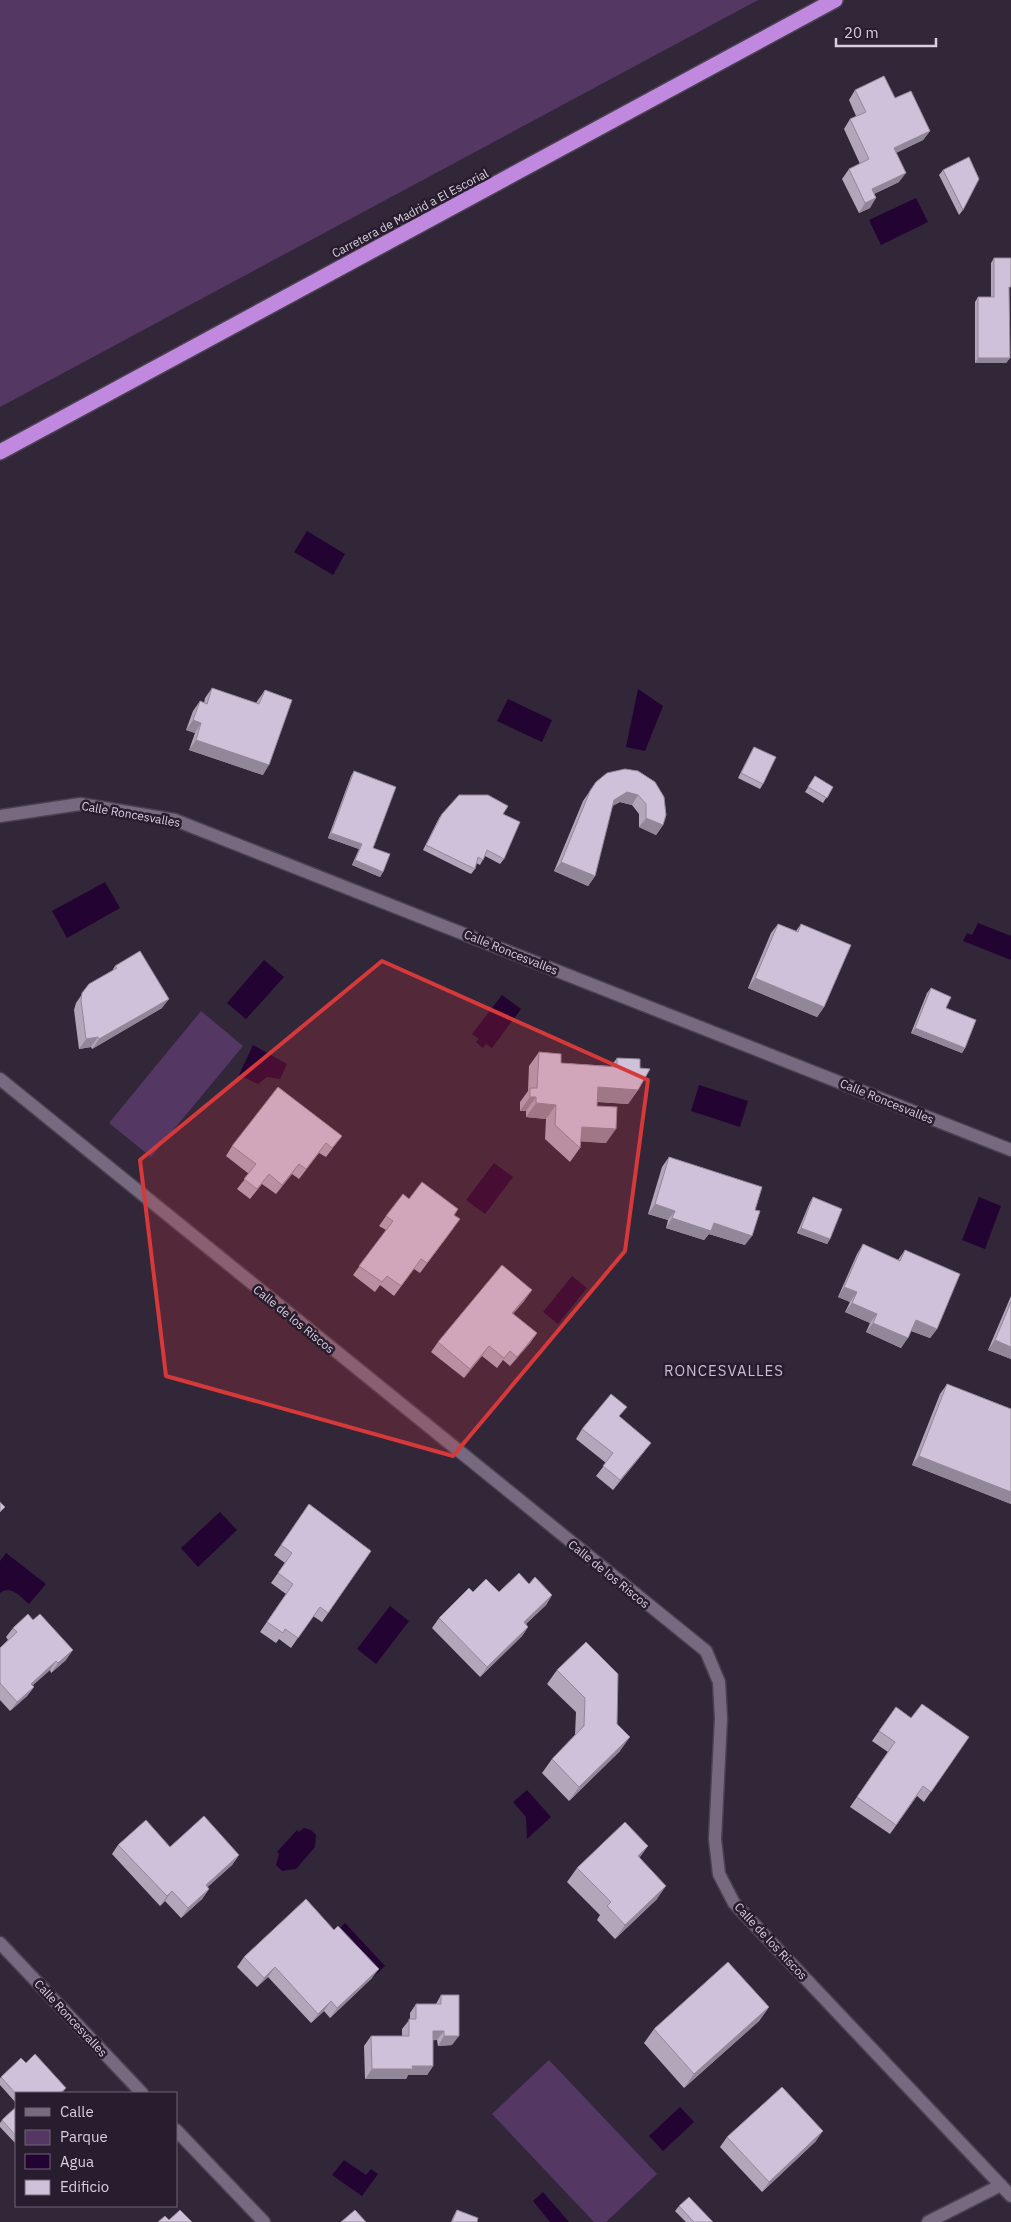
<svg xmlns="http://www.w3.org/2000/svg" width="1011" height="2222" viewBox="0 0 1011 2222" font-family="'IBM Plex Sans',sans-serif">
  <style>
    .green { fill: #543863 }
    .water { fill: #230331 }
    .lines { fill: none; stroke-linecap: round; stroke-linejoin: round }
    .street-casing { stroke: #4b4151; stroke-width: 15 }
    .highway-casing { stroke: #4b4151; stroke-width: 18 }
    .street { stroke: #77697f; stroke-width: 12 }
    .highway { stroke: #c089df; stroke-width: 15 }
    .wall { fill: #b3a6bb }
    .shaded-wall { fill: #928799 }
    .building { fill: #d0c1da; stroke: #928799 }
    .marked { fill: #d6393a; fill-opacity: 0.2; stroke: #d6393a; stroke-width: 4; stroke-linejoin: round }
    .labels { text-anchor: middle; dominant-baseline: central; stroke-width: 5; stroke-linejoin: round; paint-order: stroke }
    .street-label { font-size: 12px; fill: #d8d0dd; stroke: #281c2f }
    .quarter-label { font-size: 15px; letter-spacing: 1px; fill: #cbbcd4; stroke: #281c2f }
  </style>
  <rect width="100%" height="100%" fill="#322639"/>
  <!-- green -->
  <path class="green" d="M0,0H758L0,407Z
    M201,1011L243,1046L151,1157L109,1123Z
    M549,2060L657,2174L606,2222H594L492,2114Z"/>
  <!-- water -->
  <path class="water" d="M916,198L928,222L881,245L869,220Z
    M307,531L345,554L333,575L294,552Z
    M638,689L663,706L645,751L626,747Z
    M508,699L552,720L542,742L497,721Z
    M105,882L120,908L67,938L52,911Z
    M978,923L1011,936V960L963,941L967,933L972,935Z
    M264,960L284,977L246,1019L227,1003Z
    M502,995L521,1009L492,1048L486,1044L483,1048L476,1042L479,1039L472,1034Z
    M253,1045L287,1064L280,1079L267,1077L258,1084L239,1075Z
    M699,1085L748,1101L740,1127L691,1111Z
    M494,1163L513,1177L485,1214L466,1200Z
    M979,1197L1001,1206L985,1249L962,1240Z
    M572,1276L587,1288L558,1324L543,1312Z
    M220,1512L237,1530L198,1567L181,1548Z
    M6,1553L46,1584L29,1604C21,1597 10,1584 0,1593V1561Z
    M390,1606L409,1621L376,1664L357,1649Z
    M527,1790L551,1817L527,1839L526,1817L513,1802Z
    M304,1828L311,1830L316,1835L315,1847L296,1869L282,1871L276,1865L279,1854L277,1852L297,1830L299,1832Z
    M345,1923L385,1966L373,1977L333,1935Z
    M680,2107L694,2122L663,2151L649,2136Z
    M344,2160L366,2175L371,2169L378,2174L362,2196L332,2175Z
    M543,2192L569,2222H550L533,2201Z"/>
  <g class="lines">
    <!-- street casing -->
    <g class="street-casing">
      <path id="street" d="M0,816L80,804L175,820L1011,1150
        M0,1079L706,1651L719,1682L721,1718L715,1839L719,1874L734,1903L1011,2196
        M0,1943L142,2093
        M176,2130L264,2222
        M928,2222L1001,2185"/>
    </g>
    <!-- highway casing -->
    <g class="highway-casing">
      <path id="highway" d="M0,452L835,0"/>
    </g>
    <!-- street -->
    <use href="#street" class="street"/>
    <!-- highway -->
    <use href="#highway" class="highway"/>
  </g>
  <!-- wall -->
  <path class="wall" d="M855,90L895,98L930,131L923,140L896,153L899,182L874,194L870,208L859,213L842,179L849,169L860,164L844,129L850,119L856,116L849,100Z
    M943,170L963,210L959,215L939,175Z
    M994,258L1009,292L1010,358L1006,363H975V302L978,297H991V263Z
    M212,688L256,703L258,700L265,690L263,775L189,750L195,733L186,730L193,711L200,701L204,703L205,698Z
    M754,747L763,784L760,789L738,778L751,752Z
    M625,769L663,825L656,835L639,827V814L632,805L620,802L612,806L595,876L588,886L554,871L583,801L596,782Z
    M354,771L373,848L383,872L380,877L352,865L359,849L328,838L351,776Z
    M815,776L833,787L823,803L805,792Z
    M442,814H503L504,859L500,864L485,856L480,865L476,863L475,869L471,874L423,850L439,818Z
    M778,924L796,931L801,924L824,1007L817,1017L748,988L771,933Z
    M115,966L162,1008L92,1049L91,1047L79,1049L74,1010L76,1003L89,984L112,971Z
    M931,988L946,1008L965,1048L962,1053L911,1033L927,993Z
    M539,1052L561,1063L611,1066L617,1058L638,1090L628,1104L597,1102V1106L606,1143L581,1141L580,1148L570,1162L545,1139L546,1119L526,1117V1111H520V1102L528,1091L529,1066Z
    M342,1136L326,1157L319,1153L299,1179L292,1174L276,1194L262,1184L250,1199L237,1189L249,1174L226,1156L232,1146Z
    M669,1157L755,1210L745,1245L709,1234L704,1240L666,1228L668,1220L648,1214L662,1167Z
    M813,1197L830,1239L827,1244L797,1233L810,1202Z
    M409,1199L454,1215L453,1229L420,1273L414,1269L394,1296L380,1285L375,1292L353,1275L386,1230L379,1226L386,1216Z
    M863,1244L898,1260L905,1250L937,1329L930,1338L911,1331L901,1348L866,1332L870,1323L845,1312L850,1302L838,1297L857,1254Z
    M1011,1296V1359L988,1350Z
    M525,1300L513,1314L537,1333L530,1343L510,1366L503,1360L497,1368L482,1356L464,1378L431,1352L438,1342Z
    M947,1384L1011,1409V1504L912,1465L940,1394Z
    M620,1417L644,1452L613,1490L596,1476L606,1463L576,1439L582,1429Z
    M309,1504L371,1551L322,1622L313,1616L291,1648L279,1639L276,1643L260,1632L286,1594L271,1583L285,1563L274,1555Z
    M529,1584L552,1595L546,1605L526,1624L528,1627L522,1636L480,1677L432,1628L439,1618L473,1592H499Z
    M13,1628L66,1660L51,1673L50,1670L33,1685L34,1687L27,1696L10,1711L0,1700V1648L8,1640L6,1637Z
    M557,1670L617,1724L620,1751L569,1801L542,1773L552,1759L575,1735L576,1712L547,1684Z
    M896,1707L911,1718L969,1737L924,1802L917,1796L890,1834L850,1807L888,1752L872,1741Z
    M118,1845L170,1847L239,1855L232,1865L207,1887L209,1889L202,1899L181,1918L165,1901L160,1906L112,1854Z
    M640,1858L657,1899L615,1939L597,1920L600,1915L567,1882L577,1868Z
    M244,1957L372,1978L330,2018L324,2011L311,2023L268,1977L257,1987L237,1967Z
    M441,1995L452,2045L438,2046L437,2040H433V2066L427,2075H408L406,2079H365L364,2046L371,2036H402V2029L410,2019V2013L416,2004H436Z
    M769,2007L759,2021L684,2088L644,2043L654,2029Z
    M26,2063L66,2088L62,2093H16V2103L0,2085V2078Z
    M16,2107V2144L0,2127V2123L2,2120Z
    M727,2137L816,2141L762,2192L720,2147Z
    M679,2206L713,2222H686L675,2211Z
    M457,2210L477,2222H451L454,2215Z"/>
  <!-- shaded-wall -->
  <path class="shaded-wall" d="M930,131L923,140L887,157L894,148Z
    M906,173L899,182L865,198L872,189Z
    M876,198L870,208L859,213L865,203Z
    M978,358H1010L1006,363H975Z
    M193,720L201,723L195,733L186,730Z
    M196,740L269,765L263,775L189,750Z
    M627,792L638,795L632,805L620,802L607,809L614,800Z
    M646,818L663,825L656,835L639,827Z
    M331,833L362,844L359,849L328,838Z
    M355,860L383,872L380,877L352,865Z
    M561,862L595,876L588,886L554,871Z
    M755,978L824,1007L817,1017L748,988Z
    M169,999L162,1008L92,1049L99,1039Z
    M915,1028L965,1048L962,1053L911,1033Z
    M98,1037L91,1047L79,1049L86,1039Z
    M598,1087L638,1090L628,1104L588,1101Z
    M530,1097H536L526,1111H520Z
    M536,1103L556,1105L546,1119L526,1117Z
    M582,1127L616,1129L606,1143L572,1141Z
    M299,1164L292,1174L276,1194L282,1185Z
    M655,1204L675,1211L668,1220L648,1214Z
    M672,1218L714,1223L752,1236L745,1245L709,1234L704,1240L666,1228Z
    M801,1228L830,1239L827,1244L797,1233Z
    M844,1287L857,1292L850,1302L838,1297Z
    M532,1290L525,1300L505,1323L512,1313Z
    M852,1303L877,1314L870,1323L845,1312Z
    M916,1320L937,1329L930,1338L910,1330Z
    M873,1323L908,1338L901,1348L866,1332Z
    M537,1333L530,1343L510,1366L517,1357Z
    M995,1340L1011,1347V1359L988,1350Z
    M489,1346L482,1356L464,1378L470,1369Z
    M651,1443L644,1452L613,1490L620,1480Z
    M919,1456L1011,1492V1504L912,1465Z
    M552,1595L546,1605L517,1632L524,1622Z
    M528,1627L522,1636L480,1677L487,1667Z
    M73,1650L66,1660L51,1673L58,1663Z
    M56,1661L50,1670L24,1693L31,1684Z
    M34,1687L27,1696L10,1711L17,1702Z
    M630,1737L620,1751L569,1801L579,1787Z
    M648,1846L638,1860V1856Z
    M239,1855L232,1865L199,1895L206,1885Z
    M666,1886L657,1899L615,1939L625,1925Z
    M209,1889L202,1899L181,1918L188,1908Z
    M172,1891L165,1901L160,1906L167,1896Z
    M275,1967L268,1977L257,1987L264,1978Z
    M379,1969L372,1978L330,2018L337,2008Z
    M331,2001L324,2011L311,2023L318,2014Z
    M769,2007L759,2021L684,2088L694,2074Z
    M433,2031H444L437,2040L426,2041Z
    M444,2036H459L452,2045L438,2046Z
    M412,2066H433L427,2075H408L406,2079H365L372,2069Z
    M823,2131L816,2141L762,2192L769,2182Z"/>
  <!-- building -->
  <path class="building" d="M884,76L895,98L911,91L930,131L894,148L906,173L872,189L876,198L865,203L849,169L869,159L850,119L866,112L855,90Z
    M969,157L979,179L963,210L943,170Z
    M994,258H1011V287H1009L1010,358H978V297H994Z
    M212,688L259,704L265,690L292,700L269,765L196,740L201,723L193,720L200,701L207,704Z
    M754,747L776,757L763,784L741,773Z
    M625,769L638,771L655,782L664,797L666,815L663,825L646,818V804L638,795L627,792L614,800L595,876L561,862L590,791L596,782L607,773Z
    M354,771L396,787L373,848L390,854L383,872L355,860L362,844L331,833Z
    M815,776L833,787L827,798L808,787Z
    M459,795H488L508,806L503,814L520,822L504,859L487,850L483,860L478,857L475,869L426,845L442,814Z
    M778,924L798,932L801,924L851,945L824,1007L755,978Z
    M140,951L169,999L99,1039L98,1037L86,1039L81,1000L82,993L89,984L117,968L115,966Z
    M931,988L951,997L946,1008L976,1020L965,1048L915,1028Z
    M539,1052L561,1054V1063L617,1067V1058L640,1059V1068L650,1069L638,1090L598,1087L597,1106L617,1107L616,1129L582,1127L580,1148L555,1125L556,1105L536,1103V1097H530V1088H537Z
    M278,1087L342,1136L332,1148L326,1143L306,1169L299,1164L282,1185L269,1174L257,1189L244,1179L256,1164L232,1146Z
    M669,1157L762,1187L755,1210L760,1211L752,1236L714,1223L711,1231L672,1218L675,1211L655,1204Z
    M422,1182L458,1209L454,1215L460,1219L427,1263L421,1259L401,1286L387,1276L382,1282L359,1266L393,1221L386,1216L403,1194L409,1199Z
    M813,1197L842,1209L830,1239L801,1228Z
    M863,1244L900,1261L905,1250L960,1274L937,1329L916,1320L908,1338L873,1323L877,1314L852,1303L857,1292L844,1287Z
    M502,1265L532,1290L512,1313L537,1333L517,1357L510,1351L504,1358L489,1346L470,1369L438,1342Z
    M1011,1302V1347L995,1340Z
    M947,1384L1011,1409V1492L919,1456Z
    M611,1394L627,1407L619,1416L651,1443L620,1480L603,1466L613,1453L582,1429Z
    M0,1502L5,1507L0,1512Z
    M309,1504L371,1551L328,1613L320,1607L298,1638L285,1629L283,1633L267,1622L293,1584L278,1573L292,1553L281,1545Z
    M519,1573L529,1584L535,1577L552,1595L524,1622L528,1627L487,1667L439,1618L469,1588L473,1592L486,1579L499,1592Z
    M28,1614L33,1620L40,1614L73,1650L58,1663L56,1661L31,1684L34,1687L17,1702L0,1683V1648L17,1632L13,1628Z
    M586,1642L618,1674L617,1724L630,1737L579,1787L552,1759L584,1726L585,1698L557,1670Z
    M922,1704L969,1737L931,1792L923,1786L896,1825L857,1797L895,1742L879,1731L896,1707L911,1718Z
    M204,1816L239,1855L206,1885L209,1889L188,1908L172,1891L167,1896L118,1845L146,1820L170,1847Z
    M625,1822L648,1846L638,1856L666,1886L625,1925L607,1906L611,1902L577,1868Z
    M306,1899L334,1930L338,1926L379,1969L337,2008L331,2001L318,2014L275,1967L264,1978L244,1957Z
    M728,1962L769,2007L694,2074L654,2029Z
    M441,1995H459V2036H444V2031H433V2066H412L413,2069H372L371,2036H409V2019H416V2004H441Z
    M35,2054L66,2088L60,2093L16,2094L1,2077L21,2058L26,2063Z
    M782,2087L823,2131L769,2182L727,2137Z
    M16,2107V2136L2,2120Z
    M689,2197L713,2222H694L679,2206Z
    M180,2210L192,2222H158L165,2216L169,2220Z
    M355,2210L366,2222H341Z
    M457,2210L478,2218L477,2222H452Z"/>
  <!-- marked area -->
  <path class="marked" d="M382,961L648,1080L625,1251L453,1456L166,1376L140,1160Z"/>
  <g class="labels">
    <!-- street labels -->
    <g class="street-label">
      <text transform="translate(410 213) rotate(-28)">Carretera de Madrid a El Escorial</text>
      <text transform="translate(131 814) rotate(10)">Calle Roncesvalles</text>
      <text transform="translate(511 952) rotate(22)">Calle Roncesvalles</text>
      <text transform="translate(887 1101) rotate(22)">Calle Roncesvalles</text>
      <text transform="translate(294 1319) rotate(39)">Calle de los Riscos</text>
      <text transform="translate(609 1574) rotate(39)">Calle de los Riscos</text>
      <text transform="translate(771 1941) rotate(47)">Calle de los Riscos</text>
      <text transform="translate(71 2018) rotate(47)">Calle Roncesvalles</text>
    </g>
    <!-- quarter labels -->
    <g class="quarter-label">
      <text x="724" y="1370">RONCESVALLES</text>
    </g>
  </g>
  <!-- legend -->
  <rect x="15" y="2092" width="162" height="115" fill="#281c2f" stroke="#6e6475"/>
  <rect x="25" y="2108" width="25" height="8" fill="#77697f" stroke="#6e6475"/>
  <text x="60" y="2117" font-size="15" fill="#d8d0dd">Calle</text>
  <rect x="25" y="2130" width="25" height="15" fill="#543863" stroke="#6e6475"/>
  <text x="60" y="2142" font-size="15" fill="#d8d0dd">Parque</text>
  <rect x="25" y="2154" width="25" height="15" fill="#230331" stroke="#6e6475"/>
  <text x="60" y="2167" font-size="15" fill="#d8d0dd">Agua</text>
  <rect x="25" y="2180" width="25" height="15" fill="#d0c1da" stroke="#6e6475"/>
  <text x="60" y="2192" font-size="15" fill="#d8d0dd">Edificio</text>
  <!-- scale -->
  <path d="M836 38v8h100v-8" fill="none" stroke="#d8d0dd" stroke-width="2.5"/>
  <text x="844" y="38" font-size="15" fill="#d8d0dd" stroke="#281c2f" stroke-width="4" paint-order="stroke">20 m</text>
</svg>
